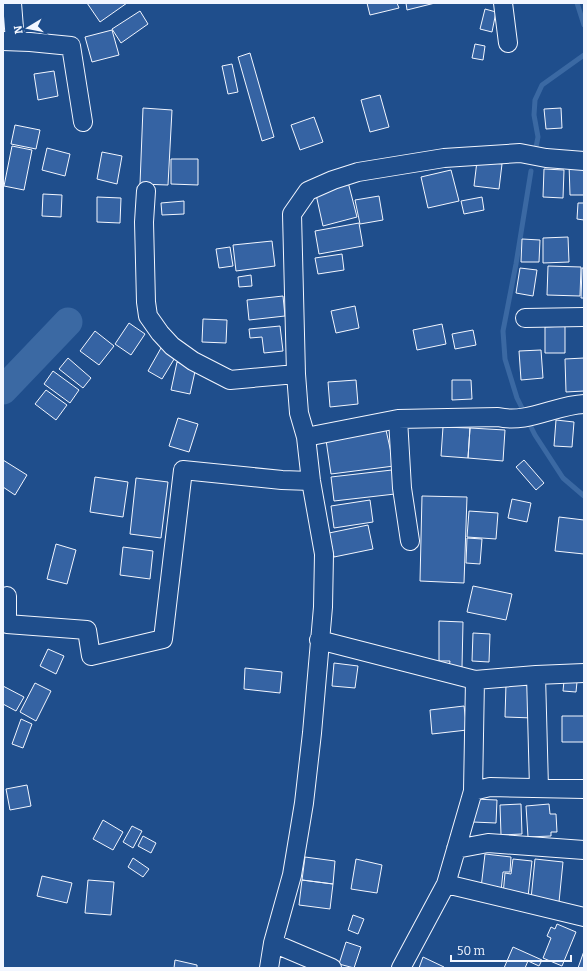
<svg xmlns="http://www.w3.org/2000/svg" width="587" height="971" viewBox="0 0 587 971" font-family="Bitter,serif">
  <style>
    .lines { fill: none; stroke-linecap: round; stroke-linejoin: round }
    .stream { stroke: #3b69a3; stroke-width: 5 }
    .river { stroke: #3b69a3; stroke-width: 29 }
    .building { fill: #3563a3; stroke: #f2f6ff }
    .minor-casing { stroke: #f2f6ff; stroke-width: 20 }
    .minor { stroke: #1f4e8c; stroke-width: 18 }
  </style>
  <rect width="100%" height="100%" fill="#1f4e8c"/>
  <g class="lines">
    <!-- stream -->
    <path class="stream" d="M577,3L584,25
      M535,152L538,137L534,115L535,100L542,85L584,55
      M525,414L517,398L505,359L503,331L516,264L531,171
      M528,421L535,435L563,478L584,496"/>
    <!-- river -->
    <path class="river" d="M3,390L68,322"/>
  </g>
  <!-- building -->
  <path class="building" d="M87,3H127L100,22Z
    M367,3H397L399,8L370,15Z
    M406,3H435L407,10Z
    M485,9L496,12L492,32L480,29Z
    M140,11L148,24L121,43L112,29Z
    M112,30L119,55L92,62L85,37Z
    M475,44L485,46L483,60L472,58Z
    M250,53L274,137L262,141L238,57Z
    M232,64L238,92L228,94L222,66Z
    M54,71L58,96L38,100L34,74Z
    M380,95L389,127L370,132L361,100Z
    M143,108L172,110L168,185L140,184Z
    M561,108L562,128L546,129L544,109Z
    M314,117L323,142L300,150L291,125Z
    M15,125L40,130L36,149L11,144Z
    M12,146L32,150L24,190L4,186Z
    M47,148L70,154L65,176L42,170Z
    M102,152L122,156L117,184L97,179Z
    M171,159H198V185L171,184Z
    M477,161L502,164L499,189L474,186Z
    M584,163V195H570L569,164Z
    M544,169L564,170L563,198L543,197Z
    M451,170L459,201L428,208L421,177Z
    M348,182L357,217L323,226L315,190Z
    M43,194L62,195L61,217L42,216Z
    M379,196L383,220L360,224L355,200Z
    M97,197L121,198L120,223L97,222Z
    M482,197L484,210L464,214L461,201Z
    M184,201V214L162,215L161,203Z
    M578,203H584V220L577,219Z
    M359,223L363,246L319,254L315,231Z
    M568,237L569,262L543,263V238Z
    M522,239L540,240L539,262H521Z
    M272,241L275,266L236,271L233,245Z
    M230,247L233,266L219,268L216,249Z
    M342,254L344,270L318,274L315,258Z
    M548,266L581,267L580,296L547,295Z
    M520,268L537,270L533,296L516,293Z
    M582,268H584V298H581Z
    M251,275L252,286L239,287L238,277Z
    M283,296L285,316L249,320L247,300Z
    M355,306L359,328L336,333L331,311Z
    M203,319L227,320L226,343L202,342Z
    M129,323L145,334L131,355L115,344Z
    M442,324L446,344L417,350L413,330Z
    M280,326L283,351L264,353L262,337L250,338L249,329Z
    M565,326V353H545V327Z
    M473,330L476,345L455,349L452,334Z
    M95,331L114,346L99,365L80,351Z
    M161,348L176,356L162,379L148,371Z
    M541,350L543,378L521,380L519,351Z
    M68,358L91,378L83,388L59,369Z
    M584,358V391L566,392L565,359Z
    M177,362L196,367L190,394L171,390Z
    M53,371L79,390L70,403L44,384Z
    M356,380L358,404L330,407L328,382Z
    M452,380H471L472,399L452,400Z
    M46,390L67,405L56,420L35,404Z
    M178,418L198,424L189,452L169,446Z
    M556,420L574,422L572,447L554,446Z
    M443,427L470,428L468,458L441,456Z
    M470,428L505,430L503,461L468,458Z
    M386,430L394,466L331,474L326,440Z
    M3,460L27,475L15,495L3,487Z
    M524,460L544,483L536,490L516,467Z
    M392,470L395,494L334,501L331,477Z
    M95,477L128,482L123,517L90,512Z
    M136,478L168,482L161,538L130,534Z
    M422,496L467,497L464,583L420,581Z
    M512,499L531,503L527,522L508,518Z
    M370,500L373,522L334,528L331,506Z
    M469,511L498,513L496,539L467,537Z
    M559,517L584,520V554L555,551Z
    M368,525L373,549L334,557L329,533Z
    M467,538L482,539L480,564L466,563Z
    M56,544L76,550L67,584L47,579Z
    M123,547L153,551L150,579L120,575Z
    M473,586L512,594L506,620L467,612Z
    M439,621L463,622L462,667H449L450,661H439Z
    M473,633L490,634L489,662L472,661Z
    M48,649L64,656L56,674L40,666Z
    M334,663L358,666L355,688L332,686Z
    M245,668L282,672L280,693L244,689Z
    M564,681L577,682L576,692L563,691Z
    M35,683L51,691L36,721L20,712Z
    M506,684L534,685L533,718L505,717Z
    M3,686L24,697L16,711L3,704Z
    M464,706L467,730L432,734L430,710Z
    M562,716H584V742H562Z
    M21,719L32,724L23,748L12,744Z
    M27,785L31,806L10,810L6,789Z
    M474,799L497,800L496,823L473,822Z
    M521,804L522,834L501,835L500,805Z
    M549,804L550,814H556L557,832H551V836L528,837L526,806Z
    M103,820L123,832L113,850L93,839Z
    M132,826L142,831L133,848L123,842Z
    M143,836L156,843L151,853L138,846Z
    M485,854L511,857L510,872H503L501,891L481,888Z
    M305,857L335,861L333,884L302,880Z
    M133,858L149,869L143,877L128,867Z
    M356,859L382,865L377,893L351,889Z
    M513,859L532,861L528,897L503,895L505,873L511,874Z
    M535,859L563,862L559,902L531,899Z
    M42,876L72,883L67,903L37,896Z
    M88,880L114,882L111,915L85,913Z
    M302,880L333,884L330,909L299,905Z
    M353,915L364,919L358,934L348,930Z
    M557,924L576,932L562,966L543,958L551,938L547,936L551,927L555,929Z
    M346,942L361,947L354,968L339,964Z
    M513,947L542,960L539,966L528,961L525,968H504Z
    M584,951V968H578Z
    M423,957L444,967L443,968H419Z
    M175,960L197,965V968H174Z"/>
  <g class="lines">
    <!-- minor casing -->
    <g class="minor-casing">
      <path id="minor" d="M12,3L15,41
        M503,3L508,43
        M3,41L30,42L71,46L83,122
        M146,191L144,222L146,302L148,316L160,333L172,346L193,361L230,380L296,374
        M525,318L584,317
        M398,419L402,488L410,541
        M306,437L398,419L498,417C527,424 556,405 584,404
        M7,596V624L87,630L91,656L163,639L183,470L282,480L311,481
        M319,640L475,680L536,675L584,673
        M536,675L539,788
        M473,791L475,680
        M456,849L488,843L584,850
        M446,884L473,791L490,787L584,789
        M273,943L332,968
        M269,968L273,943L292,875L304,803L312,733L323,607L324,554L311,481L306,437L299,413L296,374L292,214L308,191L333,180L358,172L444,158L520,153L546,158L584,161
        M401,968L446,884L584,917"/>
    </g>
    <!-- minor -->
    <use href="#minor" class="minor"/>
  </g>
  <!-- border -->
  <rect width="587" height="971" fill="none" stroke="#f2f6ff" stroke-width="8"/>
  <!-- north arrow -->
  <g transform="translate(28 28) rotate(260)" stroke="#1f4e8c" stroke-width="3" paint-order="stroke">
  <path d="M0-3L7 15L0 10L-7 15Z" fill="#f2f6ff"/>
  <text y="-6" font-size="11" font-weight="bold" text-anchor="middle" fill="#f2f6ff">N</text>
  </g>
  <!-- scale -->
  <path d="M451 955v6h120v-6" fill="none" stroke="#f2f6ff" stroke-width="2"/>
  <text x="457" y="955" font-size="12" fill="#f2f6ff" stroke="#1f4e8c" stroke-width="3" paint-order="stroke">50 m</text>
</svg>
